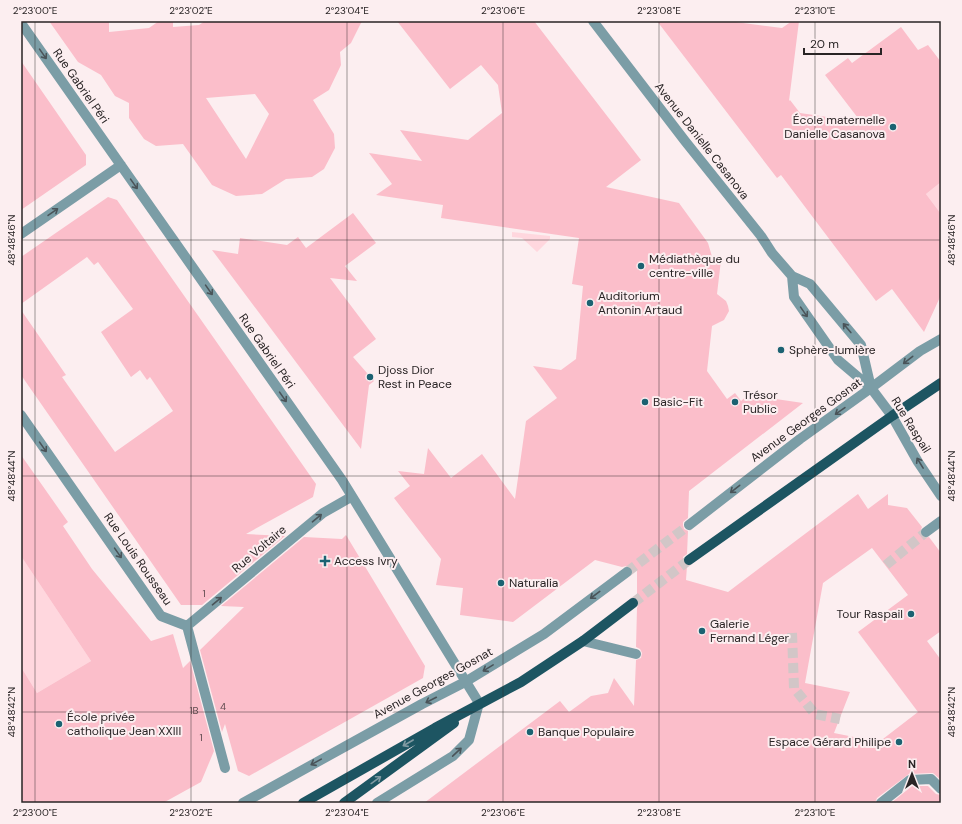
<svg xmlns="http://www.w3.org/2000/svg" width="962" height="824" viewBox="0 0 962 824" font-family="'DM Sans',sans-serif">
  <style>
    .green { fill: #ffd7de }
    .building { fill: #fbbeca; fill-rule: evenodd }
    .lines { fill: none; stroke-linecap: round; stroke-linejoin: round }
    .minor-tunnel { stroke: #d2c6c7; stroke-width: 10; stroke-dasharray: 10 5; stroke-linecap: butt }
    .major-tunnel { stroke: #d2c6c7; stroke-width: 10; stroke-dasharray: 10 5; stroke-linecap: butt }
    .minor { stroke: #7b9da6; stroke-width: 10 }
    .major { stroke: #1d5562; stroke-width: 10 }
    .oneway { stroke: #4a5459 }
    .oneway2 { stroke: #819aa2 }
    .ticks { fill: none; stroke: #292425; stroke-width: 1; stroke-opacity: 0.45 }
    .poi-dot { fill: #1b6272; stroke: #fceef0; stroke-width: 1.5 }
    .labels { text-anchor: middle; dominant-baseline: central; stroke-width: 4; stroke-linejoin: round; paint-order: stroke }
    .number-label { font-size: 10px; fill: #5e4a4e }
    .street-label { font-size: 12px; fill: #292425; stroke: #fceef0 }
    .poi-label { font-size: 12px; fill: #292425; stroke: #fceef0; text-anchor: start }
    .neatline { fill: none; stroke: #292425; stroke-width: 1.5 }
    .ticks-label { font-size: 10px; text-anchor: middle; fill: #292425 }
  </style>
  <rect width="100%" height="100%" fill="#fceef0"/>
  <!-- green -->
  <path class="green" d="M941,182V214L926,194Z
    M512,232L550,236V239L537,252L522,238L512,237Z
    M21,556L91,661L37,693L21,667Z"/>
  <!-- building -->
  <path class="building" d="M49,21H109V32L149,28L159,21H173V27L199,25L205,21H362L351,43L340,52L341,65L329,90L313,100L334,134L335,148L324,169L312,177L286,179L262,194L236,196L212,185L183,144L156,146L144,139L129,118V103L115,96L101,75L78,62ZM255,94L269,114L246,159L206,98Z
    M397,21H534L641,160L606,187L679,203L708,243L713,260H721L717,294L726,301L728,306L729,311L724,320L712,326L707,371L727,399L735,393L741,401L748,395L803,403L689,491L688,518L683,522V525L684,529L688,531L687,554L683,557V560L684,564L687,566L686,580L728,592L858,494L868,509L888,494V505L907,508L922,527L920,532L921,536L924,538L929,537L941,553V631L927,641L941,660V780L933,773L909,774L877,798L875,803H424L560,701L569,712L591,696L608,693L614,678L634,706L636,660L641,658L642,653L640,649L636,647L637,608L639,603L637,598V571L633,570L630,566H626L622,567L595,560L513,622L460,615L463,588L436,585L441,559L394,498L410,486L398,471L424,474L428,448L451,478L482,454L515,499L526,421L557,398L533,366L561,370L576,359L583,286L572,284L579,238L441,218L443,205L376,195L392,184L369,153L422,161L400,130L468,140L502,113L498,85L481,65L450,89ZM872,548L908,595L858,632L918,712L879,742L834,733L850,692L805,683L823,583Z
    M657,21H728L782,28L792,21H799L789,101L790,100L800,113L861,122L825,75L848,58L852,63L901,27L918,50L928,45L941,62V182L926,194L941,214V295L924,332L892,289L876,301L781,175L777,178Z
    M21,61L86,155V165L21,210Z
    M108,197L117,200L316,484L313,497L246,534L285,536L202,605H181L21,375V310L66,375L62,377L115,452L173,411L150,377L147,380L140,370L131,377L101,332L133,309L98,262L94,265L87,257L21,304V257Z
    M353,213L376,243L345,266L357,281L330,278L376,339L353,357L374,381L369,385L361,449L212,250L238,254L240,238L287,245L298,237L306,248Z
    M21,455L68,522L63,526L92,569L151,641L173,634L183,668L190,661L214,751L201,782L163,803H21V667L37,693L91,661L21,556Z
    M346,535L425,666L423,678L249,776L238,771L225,724L222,732L200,650L244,607L221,606L304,537L342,539Z
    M912,786H928L936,794L941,795V803H891Z"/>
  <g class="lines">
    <!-- minor-tunnel -->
    <path class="minor-tunnel" d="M886,565L926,532
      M627,572L689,525
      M792,633L794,688L815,714L840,719"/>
    <!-- major-tunnel -->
    <path class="major-tunnel" d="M633,603L689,560"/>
    <!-- minor -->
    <path class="minor" d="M593,21L685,141L761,236L772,253L792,276L810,284L861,345L871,388
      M21,23L342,480L479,703L469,740L453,756L377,803
      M21,234L121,165
      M792,276L794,297L838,360L871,388L892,416L918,462L941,496
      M21,415L161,616L187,626
      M689,525L800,439L871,388L920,351L941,339
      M926,532L941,521
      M187,626L323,513L351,497
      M187,626L225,768
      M583,641L636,654
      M243,803L422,704L465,682L516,651L544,634L627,572
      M881,803L910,780L931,779L941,789"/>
    <!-- major -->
    <path class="major" d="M689,560L892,416L941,383
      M303,803L435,728L521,682L583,641L633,603
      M344,803L454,723"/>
  </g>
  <!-- one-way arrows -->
  <defs><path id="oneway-shaft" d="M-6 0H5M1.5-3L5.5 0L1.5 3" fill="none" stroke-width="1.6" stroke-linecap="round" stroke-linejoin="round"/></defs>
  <g class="oneway">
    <use href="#oneway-shaft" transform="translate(43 54) rotate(55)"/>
    <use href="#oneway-shaft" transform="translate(134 184) rotate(55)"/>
    <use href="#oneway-shaft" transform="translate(53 212) rotate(-35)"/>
    <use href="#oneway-shaft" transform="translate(209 290) rotate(55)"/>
    <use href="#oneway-shaft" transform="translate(804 312) rotate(55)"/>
    <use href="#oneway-shaft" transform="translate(847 328) rotate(-130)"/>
    <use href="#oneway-shaft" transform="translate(908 360) rotate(142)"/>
    <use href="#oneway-shaft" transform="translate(283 397) rotate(55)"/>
    <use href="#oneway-shaft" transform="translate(840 411) rotate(145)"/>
    <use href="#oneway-shaft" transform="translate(43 447) rotate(55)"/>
    <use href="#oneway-shaft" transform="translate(920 463) rotate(-122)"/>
    <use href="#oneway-shaft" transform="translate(735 489) rotate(142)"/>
    <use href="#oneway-shaft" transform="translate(317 518) rotate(-40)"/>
    <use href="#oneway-shaft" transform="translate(118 553) rotate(55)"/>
    <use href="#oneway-shaft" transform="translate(595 595) rotate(143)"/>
    <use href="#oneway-shaft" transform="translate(217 601) rotate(-40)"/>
    <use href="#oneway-shaft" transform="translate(488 668) rotate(149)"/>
    <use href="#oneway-shaft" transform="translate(431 700) rotate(153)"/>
    <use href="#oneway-shaft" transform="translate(457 752) rotate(-43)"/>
    <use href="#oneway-shaft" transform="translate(316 762) rotate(151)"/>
  </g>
  <g class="oneway2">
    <use href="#oneway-shaft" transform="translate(408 743) rotate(150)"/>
    <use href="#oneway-shaft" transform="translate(376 780) rotate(-36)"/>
  </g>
  <!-- ticks -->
  <path class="ticks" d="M35,21V803M191,21V803M347,21V803M503,21V803M659,21V803M815,21V803M21,240H941M21,476H941M21,712H941"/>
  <!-- markers -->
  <g class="poi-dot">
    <circle cx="893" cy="127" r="4"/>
    <circle cx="641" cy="266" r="4"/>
    <circle cx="590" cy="303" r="4"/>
    <circle cx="781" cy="350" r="4"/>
    <circle cx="370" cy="377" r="4"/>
    <circle cx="645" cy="402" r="4"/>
    <circle cx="735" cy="402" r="4"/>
    <path d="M323 555h4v4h4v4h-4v4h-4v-4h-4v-4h4z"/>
    <circle cx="501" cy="583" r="4"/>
    <circle cx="911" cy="614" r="4"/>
    <circle cx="702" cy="631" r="4"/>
    <circle cx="59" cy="724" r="4"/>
    <circle cx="530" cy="732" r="4"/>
    <circle cx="899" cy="742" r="4"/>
  </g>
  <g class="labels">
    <!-- number labels -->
    <g class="number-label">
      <text x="204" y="593">1</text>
      <text x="223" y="706">4</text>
      <text x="194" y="710">1B</text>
      <text x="201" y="737">1</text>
    </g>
    <!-- street labels -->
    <g class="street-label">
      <text transform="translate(81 86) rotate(55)">Rue Gabriel Péri</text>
      <text transform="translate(702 141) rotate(52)">Avenue Danielle Casanova</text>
      <text transform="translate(267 351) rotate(55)">Rue Gabriel Péri</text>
      <text transform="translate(806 420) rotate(-36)">Avenue Georges Gosnat</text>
      <text transform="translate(911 425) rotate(58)">Rue Raspail</text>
      <text transform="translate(259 549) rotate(-40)">Rue Voltaire</text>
      <text transform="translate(138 559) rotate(55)">Rue Louis Rousseau</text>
      <text transform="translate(433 683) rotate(-29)">Avenue Georges Gosnat</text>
    </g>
    <!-- poi labels -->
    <g class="poi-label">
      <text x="885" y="120" text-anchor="end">École maternelle<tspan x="885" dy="14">Danielle Casanova</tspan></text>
      <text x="649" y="259">Médiathèque du<tspan x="649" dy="14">centre-ville</tspan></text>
      <text x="598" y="296">Auditorium<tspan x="598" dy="14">Antonin Artaud</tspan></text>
      <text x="789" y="350">Sphère-lumière</text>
      <text x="378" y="370">Djoss Dior<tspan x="378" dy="14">Rest in Peace</tspan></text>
      <text x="743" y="395">Trésor<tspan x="743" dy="14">Public</tspan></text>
      <text x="653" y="402">Basic-Fit</text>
      <text x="334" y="561">Access Ivry</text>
      <text x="509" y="583">Naturalia</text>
      <text x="903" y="614" text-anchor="end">Tour Raspail</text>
      <text x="710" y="624">Galerie<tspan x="710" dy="14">Fernand Léger</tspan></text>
      <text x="67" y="717">École privée<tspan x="67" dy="14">catholique Jean XXIII</tspan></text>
      <text x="538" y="732">Banque Populaire</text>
      <text x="891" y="742" text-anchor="end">Espace Gérard Philipe</text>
    </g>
  </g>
  <!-- border -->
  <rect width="962" height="824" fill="none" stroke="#fceef0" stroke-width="44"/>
  <!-- north arrow -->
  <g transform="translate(912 774)" stroke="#fceef0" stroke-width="3" paint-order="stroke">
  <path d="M0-3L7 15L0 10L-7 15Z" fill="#292425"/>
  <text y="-6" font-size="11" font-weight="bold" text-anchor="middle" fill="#292425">N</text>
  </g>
  <!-- scale -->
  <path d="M804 48v6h77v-6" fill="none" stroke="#292425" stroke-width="2"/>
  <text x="810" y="48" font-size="12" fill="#292425" stroke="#fceef0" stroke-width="3" paint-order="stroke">20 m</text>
  <rect x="22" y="22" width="918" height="780" class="neatline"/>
  <g class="ticks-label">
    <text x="35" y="14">2°23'00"E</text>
    <text x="191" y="14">2°23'02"E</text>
    <text x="347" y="14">2°23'04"E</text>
    <text x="503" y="14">2°23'06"E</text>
    <text x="659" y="14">2°23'08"E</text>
    <text x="815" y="14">2°23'10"E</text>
    <text transform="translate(11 240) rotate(-90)" y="4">48°48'46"N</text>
    <text transform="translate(951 240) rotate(-90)" y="4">48°48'46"N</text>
    <text transform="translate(11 476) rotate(-90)" y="4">48°48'44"N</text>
    <text transform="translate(951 476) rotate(-90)" y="4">48°48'44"N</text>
    <text transform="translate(11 712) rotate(-90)" y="4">48°48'42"N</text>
    <text transform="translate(951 712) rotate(-90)" y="4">48°48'42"N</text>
    <text x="35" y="816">2°23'00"E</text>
    <text x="191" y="816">2°23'02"E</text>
    <text x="347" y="816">2°23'04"E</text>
    <text x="503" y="816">2°23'06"E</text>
    <text x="659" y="816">2°23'08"E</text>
    <text x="815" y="816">2°23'10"E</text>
  </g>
</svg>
